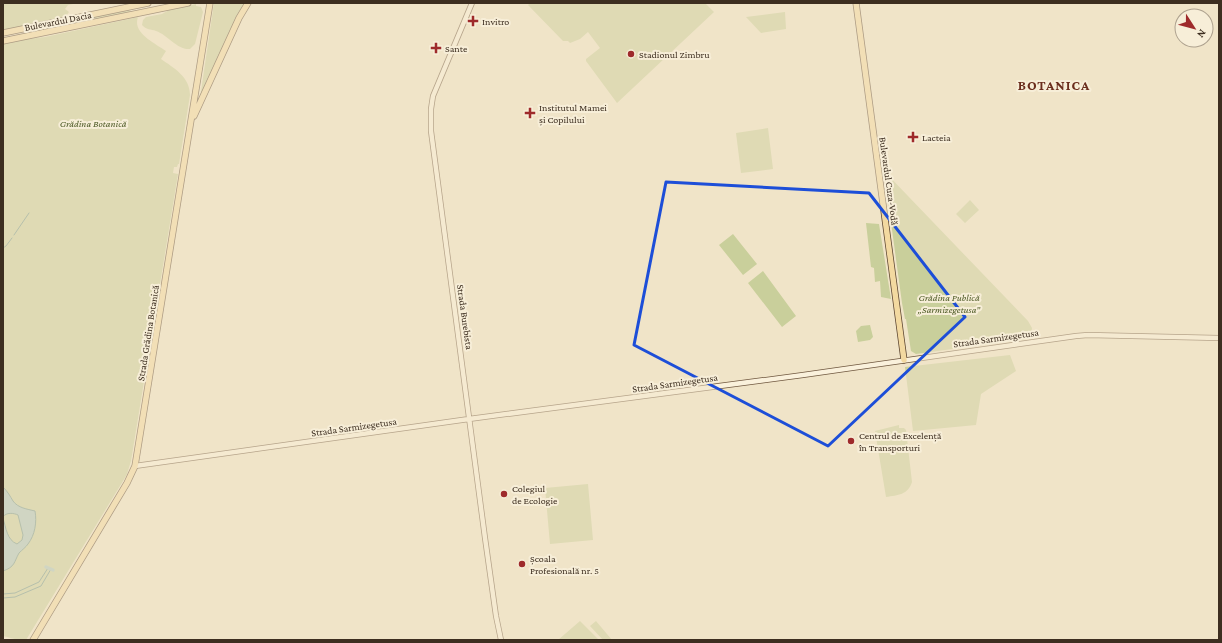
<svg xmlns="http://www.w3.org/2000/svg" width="1222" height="643" viewBox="0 0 1222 643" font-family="'Crimson Pro',serif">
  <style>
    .green { fill: #c9cf9b }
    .water { fill: #a9c4bc; stroke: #6f938a }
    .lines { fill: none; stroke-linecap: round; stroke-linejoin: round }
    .stream { stroke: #6f938a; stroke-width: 1 }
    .canal { stroke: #a9c4bc; stroke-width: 3.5 }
    .secondary-casing { stroke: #6f573f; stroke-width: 6 }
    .primary-casing { stroke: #5b4430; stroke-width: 7 }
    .secondary { stroke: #faf1dc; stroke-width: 4.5 }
    .primary { stroke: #f3d9a0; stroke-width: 5.5 }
    .marked { fill: none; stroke: #1d4ed8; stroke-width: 3; stroke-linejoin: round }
    .poi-dot { fill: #9e2a2b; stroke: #f7eed8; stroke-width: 1.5 }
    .labels { text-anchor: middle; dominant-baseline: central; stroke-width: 4; stroke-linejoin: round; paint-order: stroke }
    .street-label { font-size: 10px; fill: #3d2e20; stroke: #f7eed8 }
    .poi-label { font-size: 10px; fill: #3d2e20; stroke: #f7eed8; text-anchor: start }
    .park-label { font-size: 10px; font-style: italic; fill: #4d5a26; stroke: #f7eed8 }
    .district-label { font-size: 14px; font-weight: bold; letter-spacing: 1px; fill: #6b2e1e; stroke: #f7eed8 }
  </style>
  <rect width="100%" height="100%" fill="#f0e4c8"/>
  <!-- green -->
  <path class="green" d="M3,3H78L68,5L65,9L69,12L66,16L3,31Z
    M214,3H246L200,98Z
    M530,3H705L714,12L617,103L586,61V59L600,48L588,32L580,39L570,43L568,41H563L528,5Z
    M196,4V6L201,7L203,12L195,44L190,49C177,50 168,35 156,31C151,29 146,30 142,25L143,20L146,17L162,14L169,10Z
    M129,10L130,12L49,27L50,26Z
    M785,12L786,29L761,33L746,17Z
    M138,17C132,33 155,43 166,51L161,59C174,68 190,77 190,95L179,164H178L177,167H174L173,173L178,174L131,461L127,474L123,481L26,640C15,640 12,638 3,636V42L45,37Z
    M768,128L773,169L741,173L736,133Z
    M884,171L1028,321L1032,328L1031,337L1026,339L916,354L911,351L906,319H905L902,303Z
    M970,200L979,210L965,223L956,214Z
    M866,223L879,224L891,299L881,297L880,281L875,282L874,268L871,267Z
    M733,234L757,264L743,275L719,245Z
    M763,271L796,316L782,327L748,283Z
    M870,325L873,337L870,340L858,342L856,331L861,326Z
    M1010,355L1016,371L981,394L976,425L913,431L905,367Z
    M899,425V428H904L906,430L912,482C908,495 898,495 886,497L875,431Z
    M588,484L593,540L550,544L545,488Z
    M580,621L599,640H558Z
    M596,621L612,640H603L590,626Z"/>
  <!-- water -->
  <path class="water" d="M3,487C8,492 10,496 13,501C18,508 27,509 35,511C37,522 35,535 28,544C26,547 22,550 19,553C14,562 15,567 3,571V518C6,528 7,540 17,544L22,540L23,535L18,515C14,513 6,512 3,517Z"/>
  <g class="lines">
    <!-- stream -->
    <path class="stream" d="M14,235L29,213
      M3,248L6,246L12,238
      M3,594L15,593L39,582L48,568
      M3,598L15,597L41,586L51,569"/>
    <!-- canal -->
    <path class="canal" d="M46,567L53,570"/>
    <!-- secondary casing -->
    <g class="secondary-casing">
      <path id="secondary" d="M472,3L433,96L431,109V131L485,538L496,616L501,640
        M135,466L469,419L803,375L1076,336L1088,335L1219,338"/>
    </g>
    <!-- primary casing -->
    <g class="primary-casing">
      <path id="primary" d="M856,3L904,360
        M3,33L148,3
        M3,41L188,3
        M194,116L239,18L248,3
        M33,640L127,483L135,466L210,3"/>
    </g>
    <!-- secondary -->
    <use href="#secondary" class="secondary"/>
    <!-- primary -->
    <use href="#primary" class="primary"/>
  </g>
  <!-- marked area -->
  <path d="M0 0H1222V643H0ZM666,182L869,193L965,317L828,446L634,345Z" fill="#f0e4c8" fill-opacity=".55" fill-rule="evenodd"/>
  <path class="marked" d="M666,182L869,193L965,317L828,446L634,345Z"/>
  <!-- markers -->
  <g class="poi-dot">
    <path d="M471 15h4v4h4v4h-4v4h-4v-4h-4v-4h4z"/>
    <path d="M434 42h4v4h4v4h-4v4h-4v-4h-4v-4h4z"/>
    <circle cx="631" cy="54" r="4"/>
    <path d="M528 107h4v4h4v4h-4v4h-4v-4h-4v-4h4z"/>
    <path d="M911 131h4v4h4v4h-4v4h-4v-4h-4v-4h4z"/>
    <circle cx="851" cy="441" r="4"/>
    <circle cx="504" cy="494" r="4"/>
    <circle cx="522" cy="564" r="4"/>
  </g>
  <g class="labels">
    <!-- street labels -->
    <g class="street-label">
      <text transform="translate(58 21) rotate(-11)">Bulevardul Dacia</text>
      <text transform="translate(889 181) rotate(82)">Bulevardul Cuza-Vodă</text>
      <text transform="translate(465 317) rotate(82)">Strada Burebista</text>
      <text transform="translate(148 333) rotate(-81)">Strada Grădina Botanică</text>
      <text transform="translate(996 338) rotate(-8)">Strada Sarmizegetusa</text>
      <text transform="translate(675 383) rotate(-8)">Strada Sarmizegetusa</text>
      <text transform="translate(354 427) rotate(-8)">Strada Sarmizegetusa</text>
    </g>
    <!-- poi labels -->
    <g class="poi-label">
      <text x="482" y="21">Invitro</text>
      <text x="445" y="48">Sante</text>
      <text x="639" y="54">Stadionul Zimbru</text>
      <text x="539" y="107">Institutul Mamei<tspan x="539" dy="12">și Copilului</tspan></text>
      <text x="922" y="137">Lacteia</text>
      <text x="859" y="435">Centrul de Excelență<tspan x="859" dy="12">în Transporturi</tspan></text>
      <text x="512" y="488">Colegiul<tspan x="512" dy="12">de Ecologie</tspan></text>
      <text x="530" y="558">Școala<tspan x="530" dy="12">Profesională nr. 5</tspan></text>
    </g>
    <!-- park labels -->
    <g class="park-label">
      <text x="93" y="123">Grădina Botanică</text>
      <text x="949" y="297">Grădina Publică<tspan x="949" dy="12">„Sarmizegetusa”</tspan></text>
    </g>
    <!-- district labels -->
    <g class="district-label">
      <text x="1054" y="85">BOTANICA</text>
    </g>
  </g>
  <!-- border -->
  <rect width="1222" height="643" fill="none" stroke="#3d2e20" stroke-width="8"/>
  <!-- north arrow -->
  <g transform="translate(1194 28) rotate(126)"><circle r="19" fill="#f7eed8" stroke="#ada18e"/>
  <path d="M0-3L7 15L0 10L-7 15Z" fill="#9e2a2b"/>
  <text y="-6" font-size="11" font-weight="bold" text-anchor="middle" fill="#3d2e20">N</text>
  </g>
</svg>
